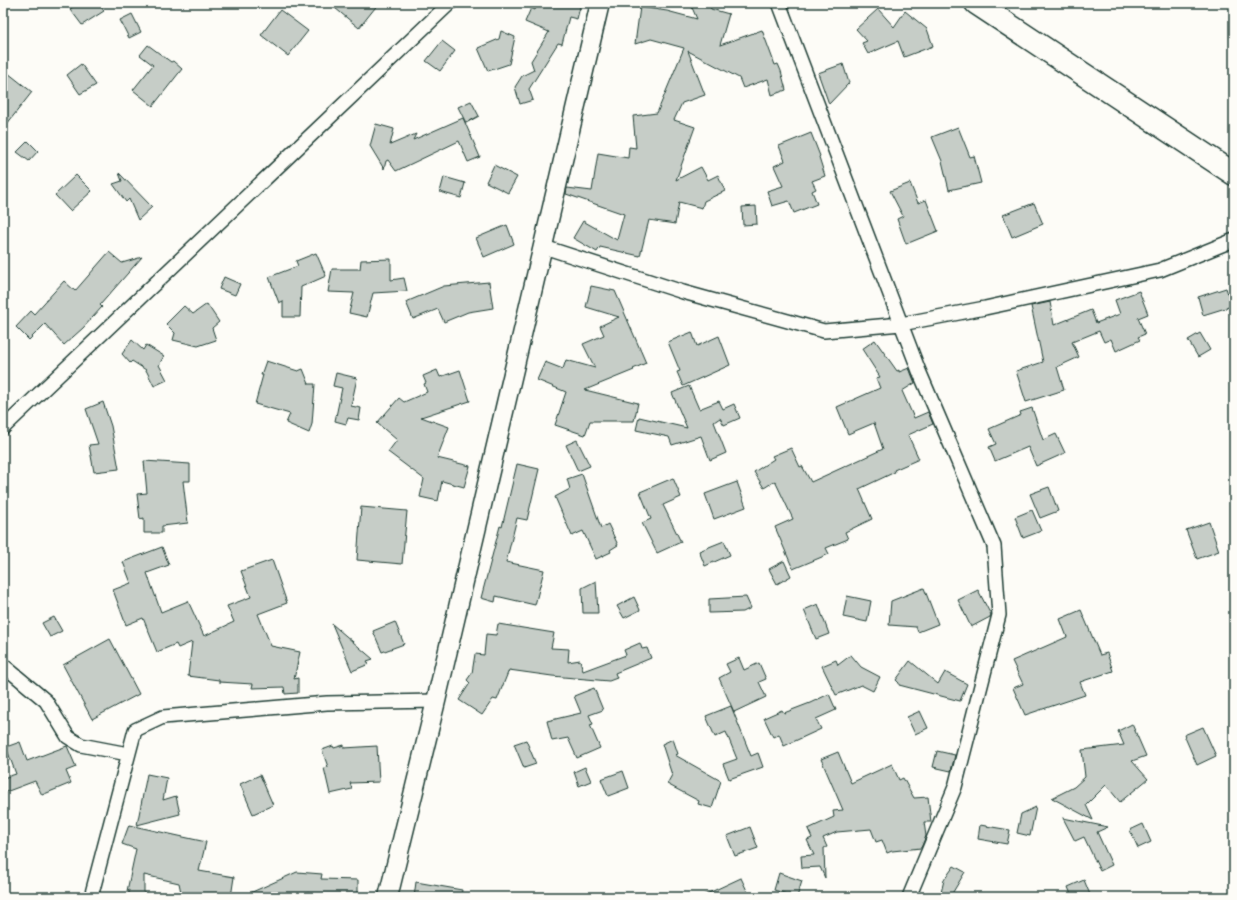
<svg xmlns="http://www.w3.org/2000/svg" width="1237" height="900" viewBox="0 0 1237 900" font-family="Mali,sans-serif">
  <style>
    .building { fill: #c6cdc7; stroke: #1f3d34 }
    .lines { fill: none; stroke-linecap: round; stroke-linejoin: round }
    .street-casing { stroke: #1f3d34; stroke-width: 16 }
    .secondary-casing { stroke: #1f3d34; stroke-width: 21 }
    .highway-casing { stroke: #1f3d34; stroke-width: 25 }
    .street { stroke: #fdfcf7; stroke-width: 13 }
    .secondary { stroke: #fdfcf7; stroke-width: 18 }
    .highway { stroke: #fdfcf7; stroke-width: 22 }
  </style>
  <rect width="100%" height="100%" fill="#fdfcf7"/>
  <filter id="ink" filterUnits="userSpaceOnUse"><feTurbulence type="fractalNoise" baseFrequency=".025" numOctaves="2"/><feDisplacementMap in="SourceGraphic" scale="8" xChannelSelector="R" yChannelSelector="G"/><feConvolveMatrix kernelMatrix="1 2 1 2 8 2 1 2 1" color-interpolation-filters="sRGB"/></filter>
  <g filter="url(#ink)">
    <!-- building -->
    <path class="building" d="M79,3H98L104,11L82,25L70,9Z
      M329,3H379L359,28Z
      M537,3H581L577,19L569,17L562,44L558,43L529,89L533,100L520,104L515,87L522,76L534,70L531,61L549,32L525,22L531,8L535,10Z
      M690,3H708L711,9L729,14L720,45L762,30L775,65L778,64L781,71L786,90L772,95L768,79L743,88L739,78L688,51L705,95L682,103L674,120L695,127L676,180L701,167L708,180L718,175L725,191L704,201L702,208L679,202L675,224L649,220L640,256L600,247L597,252L573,238L583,221L617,240L624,214L566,194L567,188L592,191L598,153L628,158L629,147L636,148L633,116L657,113L684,48L651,39L635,44L640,7L667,11L697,19Z
      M878,9L894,27L905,11L927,29L933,46L904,57L898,41L868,54L862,43L867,41L856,29Z
      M280,10L308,31L288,56L261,35Z
      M132,14L141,32L129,38L120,20Z
      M501,31L515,37L509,64L488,71L478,48L499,39Z
      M442,41L455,51L440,71L426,61Z
      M148,45L171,62L173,61L182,69L153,106L133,90L153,65L140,55Z
      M81,64L96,85L80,94L67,75Z
      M843,64L849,83L829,104L818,73Z
      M3,69L32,92L3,129Z
      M471,101L479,116L466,123L458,107Z
      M463,118L480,157L468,162L459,141L396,171L388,160L386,161L384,169L370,146L376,124L394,129L390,145L416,134L413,140Z
      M958,127L970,157L974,156L981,183L949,190L942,161L932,137Z
      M811,133L820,156L819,157L825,176L812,181L816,189L812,191L817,204L794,213L789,201L772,206L767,191L783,186L774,166L785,161L779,146Z
      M28,141L38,151L29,161L17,152Z
      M494,165L517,177L508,193L486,182Z
      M119,173L152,207L138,220L129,199L126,202L113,184L122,181Z
      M76,175L92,191L70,211L55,195Z
      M444,177L465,183L461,198L440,192Z
      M910,183L918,203L926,200L938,231L906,244L897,219L903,216L890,191Z
      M1034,203L1043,224L1012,237L1003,215Z
      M756,206L757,224L743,225L742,207Z
      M507,225L514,244L484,257L476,238Z
      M109,252L122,263L142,257L100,305L102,307L83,328L64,345L45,324L29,340L16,327L31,311L34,314L64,281L75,291Z
      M316,253L326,276L301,287L300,317H283V301L279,303L269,277L298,266L296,261Z
      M391,259V280L404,278L407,291L373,293L367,317L349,313L354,293L328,292L332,269H360L361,260Z
      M224,277L240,284L235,295L219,289Z
      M489,282L493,308L468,312L444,322L438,309L413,319L406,302L444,286Z
      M591,286L615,291L646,363L633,369L634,370L585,390L638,403L634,421H590L585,435L555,425L566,392L537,380L545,362L563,369L566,360L595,368L583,344L604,335L600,326L619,317L586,307Z
      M1226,288L1232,306L1203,315L1198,297Z
      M1139,291L1148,314L1138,318L1145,334L1138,337L1140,340L1116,351L1111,339L1104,342L1099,331L1072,342L1079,357L1057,367L1064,390L1026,402L1016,371L1043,362L1031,306L1050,302L1054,325L1091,310L1096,323L1120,314L1115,300Z
      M207,304L219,322L212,328L216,340L198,346L173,340L175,333L166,324L184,306L193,314Z
      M692,332L697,346L719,336L730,365L683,386L677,372L680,371L668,342Z
      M1200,333L1210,350L1198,357L1188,340Z
      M132,340L143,350L146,345L164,356L159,365L167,380L154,386L146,370L132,361L130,363L122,354Z
      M875,340L897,371L899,370V372L909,368L915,383L902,391L914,418L928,412L933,424L908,435L919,459L894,470L895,472L859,489L872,519L845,532L848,539L826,548L829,554L793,569L775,527L793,519L775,481L764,488L754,472L774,459L772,456L791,448L800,467L802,466L811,482L883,449L874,423L848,434L837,407L880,388L876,378L880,377L862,349Z
      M266,361L298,371L303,369L309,384H315L312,424L309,433L286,423L290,414L255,404L263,375H261Z
      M437,370L440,377L460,370L470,401L421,417L449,427L437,458L470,466L464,487L442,481L438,501L420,497L424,479L388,452L397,440L377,423L399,398L404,402L427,392L424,384L426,383L423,376Z
      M336,373L357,378L351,406L361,408L359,420L348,418L346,424L335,421L342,388L333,386Z
      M689,386L699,409L719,401L723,409L734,404L740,418L724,425L720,418L714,422L726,453L710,460L701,436L672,445L669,437L636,430L639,417L687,428L672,393Z
      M103,402L111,426L119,469L94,472L89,445L98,444L86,409Z
      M1032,408L1043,440L1056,434L1065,453L1036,466L1028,447L995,461L989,447L996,444L989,429L1021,415L1020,412Z
      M577,440L590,466L578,471L566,445Z
      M144,461L190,464V481H183L188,523L162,526V533H144V518L140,519L137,494L147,493Z
      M517,464L539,469L527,520L517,518L506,562L544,570L535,605L496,596L495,602L481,598L500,526L502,527Z
      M582,474L601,528L608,524L618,545L610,550L611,552L596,559L583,531L572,536L555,497L570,489L567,479Z
      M673,478L681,497L663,505L681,542L657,553L642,523L651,519L640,492Z
      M737,482L746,507L714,519L705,494Z
      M1049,487L1058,511L1040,518L1030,494Z
      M361,507L407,511L402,564L357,560Z
      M1032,510L1041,531L1023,538L1015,517Z
      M1209,522L1219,551L1197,559L1186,530Z
      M724,541L730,555L705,566L699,551Z
      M162,547L169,565L147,573L161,612L188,601L204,636L234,622L227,606L251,597L241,571L272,560L287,603L258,614L271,646L300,652L294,679L298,678V693L285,694L284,687L252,688L253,684L219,682V680L188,676L192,642L178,648L176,644L157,652L143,618L126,625L113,590L131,583L123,562Z
      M784,561L791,576L777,584L769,569Z
      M596,581L598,613H583L582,588Z
      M924,588L938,624L918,632L916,627L889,625L891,601Z
      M978,590L991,615L990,617L971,627L958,600Z
      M847,596L871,601L867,622L843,617Z
      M634,597L640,610L624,618L617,606Z
      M746,597L751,608L743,612L709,613V599Z
      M818,604L829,634L816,639L804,610Z
      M1081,610L1100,655L1107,653L1113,671L1080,682L1085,695L1025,715L1013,688L1023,684L1012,661L1067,637L1060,619Z
      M54,617L62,631L50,637L42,623Z
      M395,622L404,644L382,652L373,631Z
      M332,624L373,659L367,661L369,664L352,671Z
      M498,624L554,633L551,648L569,649L568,662L580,660L583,671L626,655L624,650L640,643L642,649L647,648L651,658L615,673L617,678L609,681L552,676L509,670L497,700L493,699L482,715L459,700L470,683L467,680L472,673L475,654L484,655L486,634L496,635Z
      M110,639L139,694L92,719L63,665Z
      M851,655L861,667L880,677L873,691L861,685L836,695L822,666L836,660L838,665Z
      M739,658L744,670L759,663L766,679L759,682L766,697L734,712L719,678L730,672L726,664Z
      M910,661L938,684L945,672L967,684L960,701L899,685V683L896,680Z
      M594,688L603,710L589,715L593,724L590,725L600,748L577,758L568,738L552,741L547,721L581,713L574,696Z
      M829,694L836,710L816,719L821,729L784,746L779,734L773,737L764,718L782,710L784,713L810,703Z
      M731,706L751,756L758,753L763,767L729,779L723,764L737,759L726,732L715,737L706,716Z
      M920,711L928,728L915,734L907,717Z
      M1132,724L1146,756L1132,761L1148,779L1120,802L1106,785L1086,805L1093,820L1052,798L1074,787L1085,777L1082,750L1124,745L1118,731Z
      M1203,727L1216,756L1197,765L1184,735Z
      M673,739L678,754L675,755L721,781L712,808L698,804L699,801L667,784L672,775L662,744Z
      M526,740L536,764L524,768L514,744Z
      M20,742L27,761L67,746L76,767L66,771L71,783L42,795L35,781L3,793V778L16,774L6,747Z
      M344,745V748L377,746L379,782L350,783L352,789L330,794L324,768L328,767L322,750L333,746L334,748Z
      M937,751L955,755L951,771L933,767Z
      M838,752L851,783L892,764L899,780L903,778L914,798L928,797L931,822H924L926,836L921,848L892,851L887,853L882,840L876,842L871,829L837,832L823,838L827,847L824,848L825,878L820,867L802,868L801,856L814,855L807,840L812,838L808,829L834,817L833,811L843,810L821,759Z
      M585,767L591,781L579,786L574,772Z
      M623,771L629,788L608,796L601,779Z
      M147,774L167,778L163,800L176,796L180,814L137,825Z
      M260,775L273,805L253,814L240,784Z
      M1036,807L1030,836L1017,833L1021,814Z
      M1063,818L1108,827L1097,832L1112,865L1100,871L1084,837L1075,841Z
      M1143,824L1151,842L1138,848L1130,830Z
      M129,825L206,842L199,871L234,877L231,897H182L179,883L144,875V897H129V890L127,891L136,849L122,844Z
      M980,825L1010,830L1007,844L978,839Z
      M750,827L758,848L735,856L727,836Z
      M954,866L965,872L950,897H940L944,880Z
      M297,872L322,874L321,879L358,880V896H331V895L308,893L298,897H241Z
      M779,873L802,881L797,897L774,890Z
      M741,878L750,897H700Z
      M1084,880L1091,897H1072L1068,887Z
      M416,882L462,890L461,897H414Z"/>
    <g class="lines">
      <!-- street casing -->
      <g class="street-casing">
        <path id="street" d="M779,3L919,371L994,546L999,615L955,787L909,897
          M544,247L683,292L824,331L901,324L985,308L1160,270L1234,240
          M3,428L450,3
          M3,665L46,701L68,737L81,745L128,754
          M91,897L135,730L163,717L327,703L436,701"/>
      </g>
      <!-- secondary casing -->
      <g class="secondary-casing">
        <path id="secondary" d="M388,897L436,701L600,3"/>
      </g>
      <!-- highway casing -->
      <g class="highway-casing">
        <path id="highway" d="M976,3L1234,174"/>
      </g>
      <!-- street -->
      <use href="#street" class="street"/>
      <!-- secondary -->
      <use href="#secondary" class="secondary"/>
      <!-- highway -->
      <use href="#highway" class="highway"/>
    </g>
  </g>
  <!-- margin -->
  <rect width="1237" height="900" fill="none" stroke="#fdfcf7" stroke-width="16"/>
  <rect x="8" y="8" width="1221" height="884" fill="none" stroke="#1f3d34" stroke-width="1.5" filter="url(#ink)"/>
</svg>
